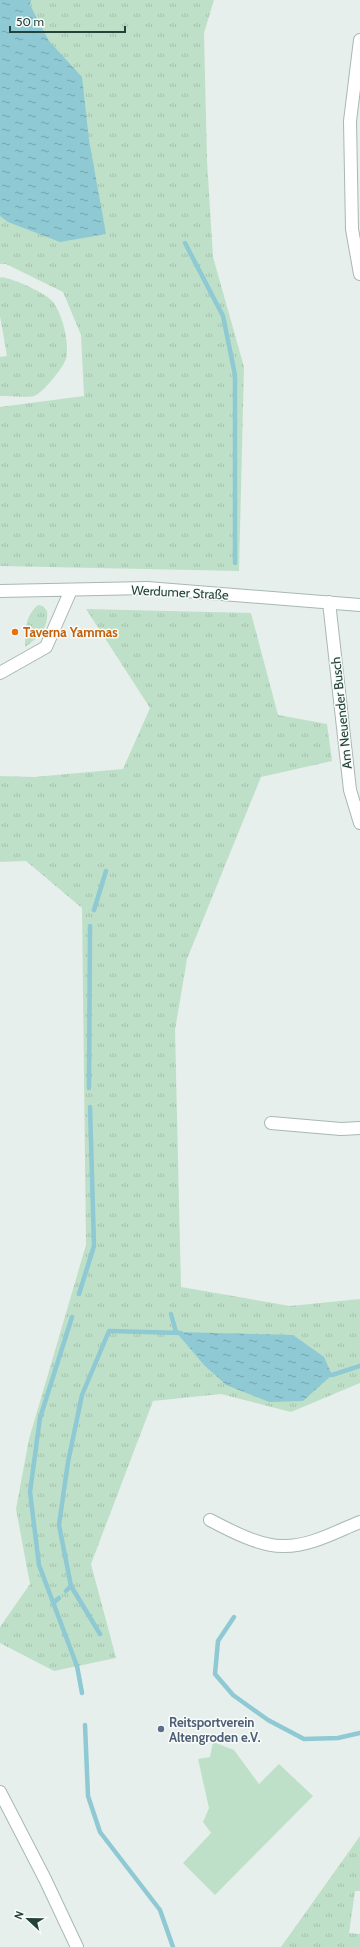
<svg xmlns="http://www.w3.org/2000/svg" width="360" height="1947" viewBox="0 0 360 1947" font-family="Cabin,sans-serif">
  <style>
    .grass { fill: url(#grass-tufts) }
    .pitch { fill: #bfe0c8 }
    .water { fill: url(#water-ripples) }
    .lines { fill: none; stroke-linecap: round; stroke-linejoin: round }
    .stream { stroke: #8ec9d4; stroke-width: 4.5 }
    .minor-casing { stroke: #a8b8b2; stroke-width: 14 }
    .minor { stroke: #fff; stroke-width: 12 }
    .food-dot { fill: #e8710a; stroke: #f7fbf9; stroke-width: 1.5 }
    .service-dot { fill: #5c6f8a; stroke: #f7fbf9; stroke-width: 1.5 }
    .labels { text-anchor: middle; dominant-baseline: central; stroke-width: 3; stroke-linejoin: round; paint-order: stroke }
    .street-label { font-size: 13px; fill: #24423a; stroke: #f7fbf9 }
    .food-label { font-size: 13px; font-weight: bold; fill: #c56008; stroke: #f7fbf9; text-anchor: start }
    .service-label { font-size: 13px; font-weight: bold; fill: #4e5e75; stroke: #f7fbf9; text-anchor: start }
  </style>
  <defs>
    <pattern id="grass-tufts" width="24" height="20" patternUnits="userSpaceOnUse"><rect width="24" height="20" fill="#bfe0c8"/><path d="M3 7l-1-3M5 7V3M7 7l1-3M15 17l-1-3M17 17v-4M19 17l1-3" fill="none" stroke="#a4c1ad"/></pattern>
    <pattern id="water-ripples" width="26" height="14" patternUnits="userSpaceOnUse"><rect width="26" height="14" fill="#8ec9d4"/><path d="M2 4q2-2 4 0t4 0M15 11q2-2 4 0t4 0" fill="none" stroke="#74a5ad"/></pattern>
  </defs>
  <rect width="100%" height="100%" fill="#e6efeb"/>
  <!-- grass -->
  <path class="grass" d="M0,0H214L204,33L207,161L213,257L244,367L239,571L0,566V407L84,396L81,335L63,292L6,264H0Z
    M2,277C16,280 39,290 50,299C62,309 70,344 66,359C63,368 43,393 34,396C27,398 8,396 0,396V357L7,356L0,316V278Z
    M38,605L43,606L47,611C49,628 38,638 25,647C26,630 24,617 38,605Z
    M86,609L251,613L278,715L327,724L332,761L261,777L187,959L175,1030L181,1287L290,1306L360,1299V1383L291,1412L221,1394L153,1401L91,1564L116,1658L54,1671L0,1643V1627L30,1584L16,1509L29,1439L86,1245L82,908L26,861L0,862V776L34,777L123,769L150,708Z
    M360,1836V1891H355L349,1933L360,1934V1947H281Z"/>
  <!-- pitch -->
  <path class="pitch" d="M213,1742L234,1750L259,1784L279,1764L313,1796L215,1895L183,1863L211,1833L203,1822L209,1808L198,1759L210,1757Z"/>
  <!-- water -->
  <path class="water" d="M0,0H31L30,5L49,41L82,77L89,140L106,234L60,242L8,222L0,216Z
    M176,1332L293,1335L324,1357L332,1375L303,1401L269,1402L226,1385L204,1365Z"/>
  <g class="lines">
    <!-- stream -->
    <path class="stream" d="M185,243L223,316L235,375V563
      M94,910L106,871
      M89,1088L90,926
      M79,1294L94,1246L90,1107
      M171,1314L176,1332
      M72,1317L40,1418L30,1492L39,1565L77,1666L82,1693
      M327,1374L332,1375L360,1366
      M71,1586L100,1634
      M66,1591L71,1586L59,1525L68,1462L82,1395L109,1331L181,1333
      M53,1603L59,1598
      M234,1617L218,1641L215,1674L233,1695L268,1720L304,1739L338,1738L360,1733
      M85,1725L88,1796L100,1832L160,1910L173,1947"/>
    <!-- minor casing -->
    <g class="minor-casing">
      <path id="minor" d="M360,40L350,121L352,229L360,274
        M0,591L147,588L360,605
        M329,602L350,790L360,823
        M0,673L46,647L71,590
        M271,1123L341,1129L360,1128
        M210,1520C229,1530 259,1546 282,1546C309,1547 335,1532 360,1522
        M0,1792L45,1879L77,1947"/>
    </g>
    <!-- minor -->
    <use href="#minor" class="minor"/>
  </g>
  <!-- markers -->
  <circle class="food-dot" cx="15" cy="632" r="4"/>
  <circle class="service-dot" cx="161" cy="1729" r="4"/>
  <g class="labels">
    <!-- street labels -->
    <g class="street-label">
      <text transform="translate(180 592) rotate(3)">Werdumer Straße</text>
      <text transform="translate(341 713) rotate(-96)">Am Neuender Busch</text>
    </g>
    <!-- food labels -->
    <g class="food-label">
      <text x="23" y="632">Taverna Yammas</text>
    </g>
    <!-- service labels -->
    <g class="service-label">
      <text x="169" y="1722">Reitsportverein<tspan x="169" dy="15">Altengroden e.V.</tspan></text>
    </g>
  </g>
  <!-- north arrow -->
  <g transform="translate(28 1919) rotate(292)" stroke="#f7fbf9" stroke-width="3" paint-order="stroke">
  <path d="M0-3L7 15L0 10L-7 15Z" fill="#24423a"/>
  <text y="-6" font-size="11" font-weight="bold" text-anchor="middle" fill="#24423a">N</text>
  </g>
  <!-- scale -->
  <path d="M10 26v6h115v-6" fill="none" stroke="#24423a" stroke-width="2"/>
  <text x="16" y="26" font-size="12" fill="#24423a" stroke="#f7fbf9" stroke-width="3" paint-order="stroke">50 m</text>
</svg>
